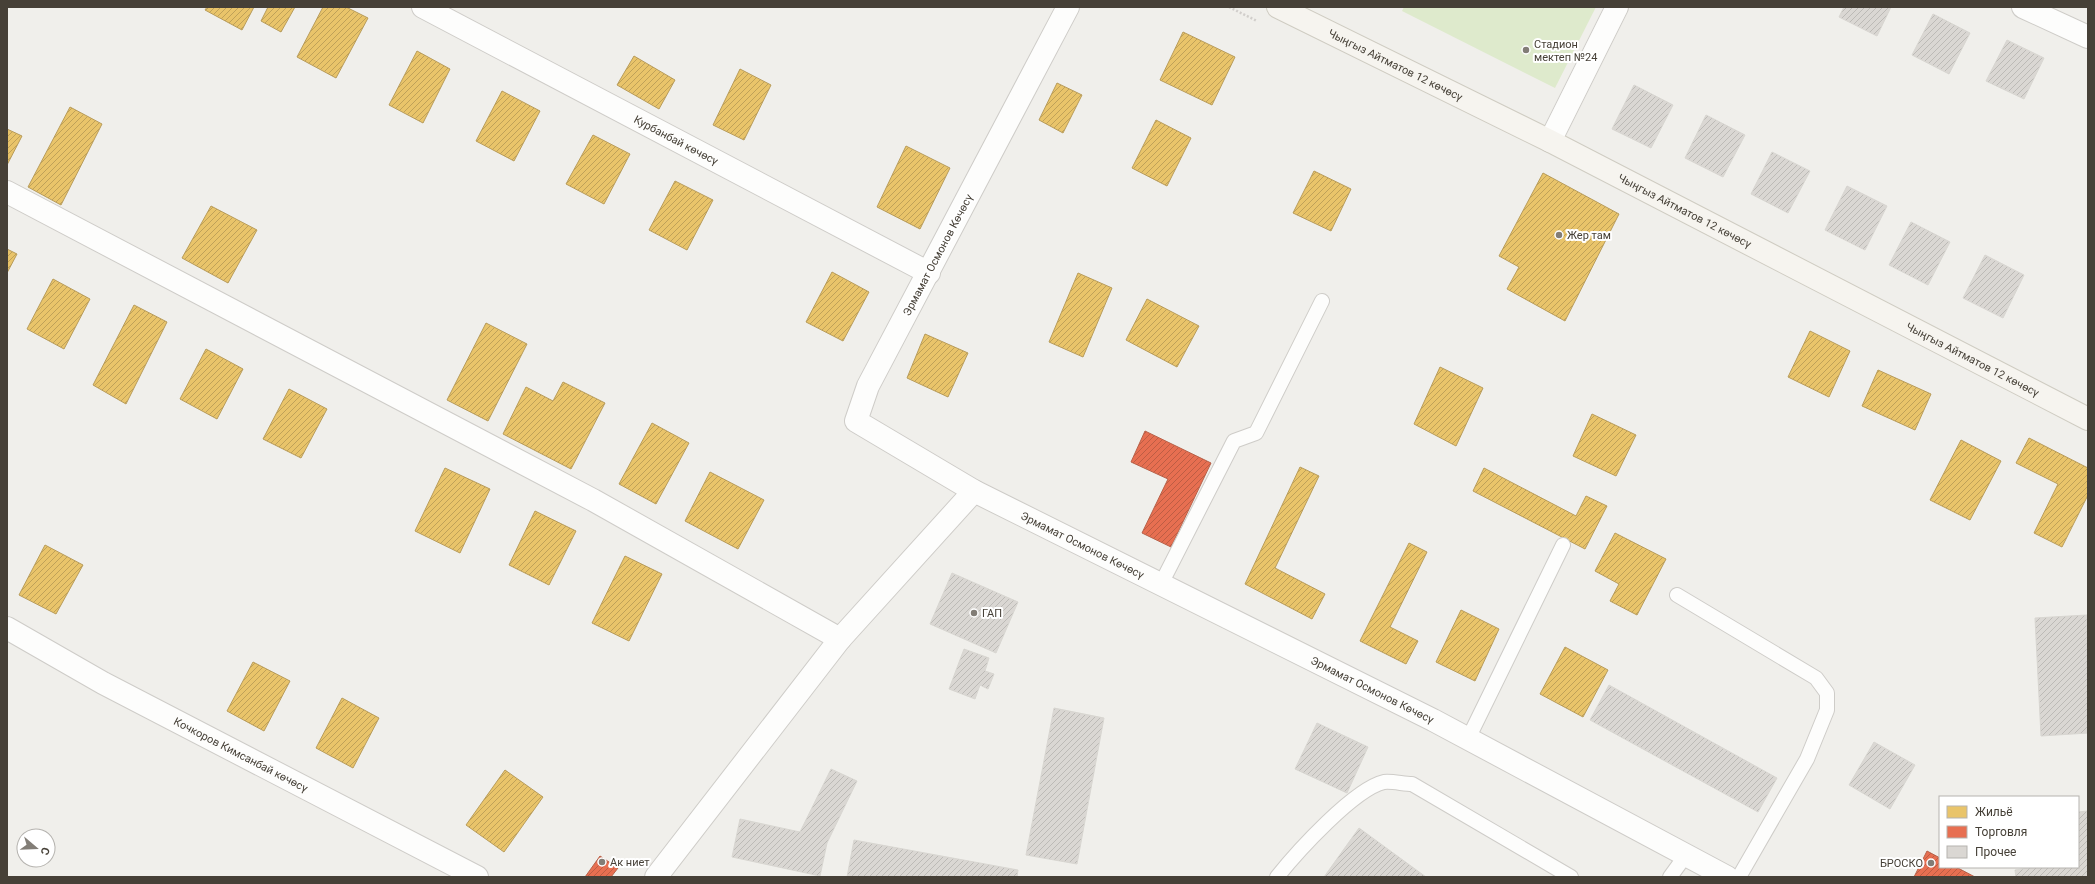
<svg xmlns="http://www.w3.org/2000/svg" width="2095" height="884" viewBox="0 0 2095 884" font-family="Roboto,sans-serif">
  <style>
    .pitch { fill: #deeacc }
    .homes { fill: url(#homes-hatch); stroke: #b89c5b }
    .shops { fill: url(#shops-hatch); stroke: #b76149 }
    .building { fill: url(#building-hatch); stroke: #d8d6d1 }
    .lines { fill: none; stroke-linecap: round; stroke-linejoin: round }
    .lane-casing { stroke: #ceccc8; stroke-width: 16 }
    .street-casing { stroke: #ceccc8; stroke-width: 24 }
    .secondary-casing { stroke: #cfccc2; stroke-width: 24 }
    .path { stroke: #d1cecb; stroke-width: 2.5; stroke-dasharray: 2 2; stroke-linecap: butt }
    .lane { stroke: #fdfdfc; stroke-width: 14 }
    .street { stroke: #fdfdfc; stroke-width: 22 }
    .secondary { stroke: #f6f4ef; stroke-width: 22 }
    .poi-dot { fill: #827d76; stroke: #fff; stroke-width: 1.5 }
    .labels { text-anchor: middle; dominant-baseline: central; stroke-width: 4; stroke-linejoin: round; paint-order: stroke }
    .poi-label { font-size: 11px; fill: #464037; stroke: #fff; text-anchor: start }
    .street-label { font-size: 11px; fill: #464037; stroke: #fff }
  </style>
  <defs>
    <pattern id="homes-hatch" width="6" height="6" patternUnits="userSpaceOnUse"><rect width="6" height="6" fill="#e9c46a"/><path d="M-1 1l2-2M0 6l6-6M5 7l2-2" fill="none" stroke="#bfa158"/></pattern>
    <pattern id="shops-hatch" width="6" height="6" patternUnits="userSpaceOnUse"><rect width="6" height="6" fill="#e76f51"/><path d="M-1 1l2-2M0 6l6-6M5 7l2-2" fill="none" stroke="#bd5d44"/></pattern>
    <pattern id="building-hatch" width="6" height="6" patternUnits="userSpaceOnUse"><rect width="6" height="6" fill="#dad7d3"/><path d="M-1 1l2-2M0 6l6-6M5 7l2-2" fill="none" stroke="#bcbab6"/></pattern>
  </defs>
  <rect width="100%" height="100%" fill="#f0efeb"/>
  <!-- pitch -->
  <path class="pitch" d="M1404,7H1596L1555,88L1402,11Z"/>
  <!-- homes -->
  <path class="homes" d="M207,7H254L242,30L205,10Z
    M268,7H295L281,32L261,21Z
    M323,7H346L368,18L336,78L297,57Z
    M1183,32L1235,57L1212,105L1160,80Z
    M417,51L450,69L423,123L389,105Z
    M634,56L675,80L659,109L617,85Z
    M740,69L771,85L744,140L713,125Z
    M1057,83L1082,95L1063,133L1039,120Z
    M502,91L540,111L514,161L476,141Z
    M70,107L102,124L61,205L28,187Z
    M1156,120L1191,138L1167,186L1132,168Z
    M7,129L22,136L7,165Z
    M593,135L630,154L604,204L566,184Z
    M906,146L950,168L920,229L877,207Z
    M1314,171L1351,189L1331,231L1293,213Z
    M1543,173L1619,214L1565,321L1507,289L1519,267L1499,256Z
    M675,181L713,200L687,250L649,230Z
    M211,206L257,230L228,283L182,258Z
    M7,249L17,254L7,273Z
    M832,272L869,292L843,341L806,322Z
    M1078,273L1112,288L1083,357L1049,342Z
    M53,279L90,299L64,349L27,329Z
    M1147,299L1199,326L1177,367L1126,340Z
    M134,305L167,322L126,404L93,385Z
    M486,323L527,344L488,421L447,400Z
    M1810,331L1850,351L1829,397L1788,377Z
    M925,334L968,353L948,397L907,378Z
    M206,349L243,369L217,419L180,399Z
    M1440,367L1483,388L1456,446L1414,424Z
    M1878,370L1931,394L1915,430L1862,406Z
    M563,382L605,403L571,469L503,434L526,387L553,401Z
    M289,389L327,409L301,458L263,439Z
    M1592,414L1636,435L1616,476L1573,456Z
    M652,423L689,443L656,504L619,484Z
    M2029,438L2088,468V495L2062,547L2034,533L2058,484L2016,463Z
    M1961,440L2001,461L1970,520L1930,500Z
    M1300,467L1319,476L1275,568L1325,594L1312,619L1245,584Z
    M445,468L490,489L460,553L415,531Z
    M1484,468L1576,516L1586,496L1607,506L1585,549L1473,491Z
    M710,472L764,500L738,549L685,521Z
    M535,511L576,531L549,585L509,565Z
    M1615,533L1666,559L1637,615L1610,601L1619,584L1595,571Z
    M1409,543L1427,552L1390,627L1418,641L1406,664L1360,641Z
    M45,545L83,565L56,614L19,595Z
    M625,556L662,574L629,641L592,623Z
    M1461,610L1499,629L1475,681L1436,662Z
    M1565,647L1608,670L1583,717L1540,694Z
    M253,662L290,681L264,731L227,711Z
    M342,698L379,718L353,768L316,748Z
    M505,770L543,797L504,852L466,825Z"/>
  <!-- shops -->
  <path class="shops" d="M1145,431L1211,463L1171,547L1142,533L1168,479L1131,462Z
    M1927,851L1940,858V867H1956L1975,877H1914Z
    M600,856L618,868L611,877H585Z"/>
  <!-- building -->
  <path class="building" d="M1844,7H1891L1877,36L1839,17Z
    M1933,14L1970,33L1949,74L1912,55Z
    M2007,40L2044,58L2024,99L1986,81Z
    M1634,85L1673,105L1651,148L1612,129Z
    M1706,115L1745,135L1723,177L1685,158Z
    M1772,152L1810,171L1788,213L1751,194Z
    M1847,186L1887,206L1865,250L1825,230Z
    M1911,222L1950,242L1928,285L1889,265Z
    M1985,255L2024,275L2003,318L1963,298Z
    M952,573L1018,602L996,653L930,624Z
    M2087,615L2088,733L2041,736L2035,618Z
    M964,649L989,658L985,671L994,674L988,689L980,685L975,699L949,689Z
    M1609,685L1777,778L1758,812L1590,720Z
    M1054,708L1104,718L1077,864L1026,855Z
    M1317,723L1368,747L1347,793L1295,769Z
    M1874,742L1915,765L1890,809L1849,785Z
    M831,769L857,781L827,843L820,876L732,857L740,819L800,832Z
    M2088,811V877H2016L2015,870L2035,867H2078V812Z
    M1359,828L1426,877H1324Z
    M854,840L1018,870L1017,877H847Z"/>
  <g class="lines">
    <!-- lane casing -->
    <g class="lane-casing">
      <path id="lane" d="M1161,584L1234,441L1256,433L1322,301
        M1677,595L1816,678L1827,693V710L1807,759L1739,877
        M1468,739L1563,545
        M1277,877C1297,852 1354,789 1384,782C1392,781 1404,784 1412,784L1571,877
        M1670,877L1686,855"/>
    </g>
    <!-- street casing -->
    <g class="street-casing">
      <g id="street">
        <path id="s1" d="M423,7L929,273"/>
        <path id="s2" d="M1068,7L868,386L856,421L974,491L1433,720L1727,877"/>
        <path d="M2023,7L2088,37"/>
        <path d="M1550,141L1617,7"/>
        <path d="M7,192L593,500L840,639"/>
        <path id="s3" d="M7,628L103,683L477,877"/>
        <path d="M656,877L840,639L974,491"/>
      </g>
    </g>
    <!-- secondary casing -->
    <g class="secondary-casing">
      <g id="secondary">
        <path id="s4" d="M1278,7L1550,141L2088,419"/>
      </g>
    </g>
    <!-- path -->
    <path class="path" d="M1229,7L1257,21"/>
    <!-- lane -->
    <use href="#lane" class="lane"/>
    <!-- street -->
    <use href="#street" class="street"/>
    <!-- secondary -->
    <use href="#secondary" class="secondary"/>
  </g>
  <!-- markers -->
  <g class="poi-dot">
    <circle cx="1526" cy="50" r="4"/>
    <circle cx="1559" cy="235" r="4"/>
    <circle cx="974" cy="613" r="4"/>
    <circle cx="602" cy="862" r="4"/>
    <circle cx="1931" cy="863" r="4"/>
  </g>
  <g class="labels">
    <!-- poi labels -->
    <g class="poi-label">
      <text x="1534" y="44">Стадион<tspan x="1534" dy="13">мектеп №24</tspan></text>
      <text x="1567" y="235">Жер там</text>
      <text x="982" y="613">ГАП</text>
      <text x="610" y="862">Ак ниет</text>
      <text x="1923" y="863" text-anchor="end">БРОСКО</text>
    </g>
    <!-- street labels -->
    <g class="street-label">
      <text stroke="none"><textPath href="#s4" startOffset="131">Чыңгыз Айтматов 12 көчөсү</textPath></text>
      <text stroke="none"><textPath href="#s1" startOffset="286">Курбанбай көчөсү</textPath></text>
      <text stroke="none"><textPath href="#s4" startOffset="455">Чыңгыз Айтматов 12 көчөсү</textPath></text>
      <text transform="translate(938 255) rotate(-62)">Эрмамат Осмонов Көчөсү</text>
      <text stroke="none"><textPath href="#s4" startOffset="779">Чыңгыз Айтматов 12 көчөсү</textPath></text>
      <text stroke="none"><textPath href="#s2" startOffset="724">Эрмамат Осмонов Көчөсү</textPath></text>
      <text stroke="none"><textPath href="#s2" startOffset="1048">Эрмамат Осмонов Көчөсү</textPath></text>
      <text stroke="none"><textPath href="#s3" startOffset="266">Кочкоров Кимсанбай көчөсү</textPath></text>
    </g>
  </g>
  <!-- border -->
  <rect width="2095" height="884" fill="none" stroke="#464037" stroke-width="16"/>
  <!-- legend -->
  <rect x="1939" y="796" width="140" height="72" fill="#ffffff" stroke="#b5b3af"/>
  <rect x="1947" y="806" width="20" height="12" fill="#e9c46a" stroke="#b5b3af"/>
  <text x="1975" y="816" font-size="12" fill="#464037">Жильё</text>
  <rect x="1947" y="826" width="20" height="12" fill="#e76f51" stroke="#b5b3af"/>
  <text x="1975" y="836" font-size="12" fill="#464037">Торговля</text>
  <rect x="1947" y="846" width="20" height="12" fill="#dad7d3" stroke="#b5b3af"/>
  <text x="1975" y="856" font-size="12" fill="#464037">Прочее</text>
  <!-- north arrow -->
  <g transform="translate(36 848) rotate(109)"><circle r="19" fill="#ffffff" stroke="#b5b3af"/>
  <path d="M0-3L7 15L0 10L-7 15Z" fill="#827d76"/>
  <text y="-6" font-size="11" font-weight="bold" text-anchor="middle" fill="#464037">С</text>
  </g>
</svg>
